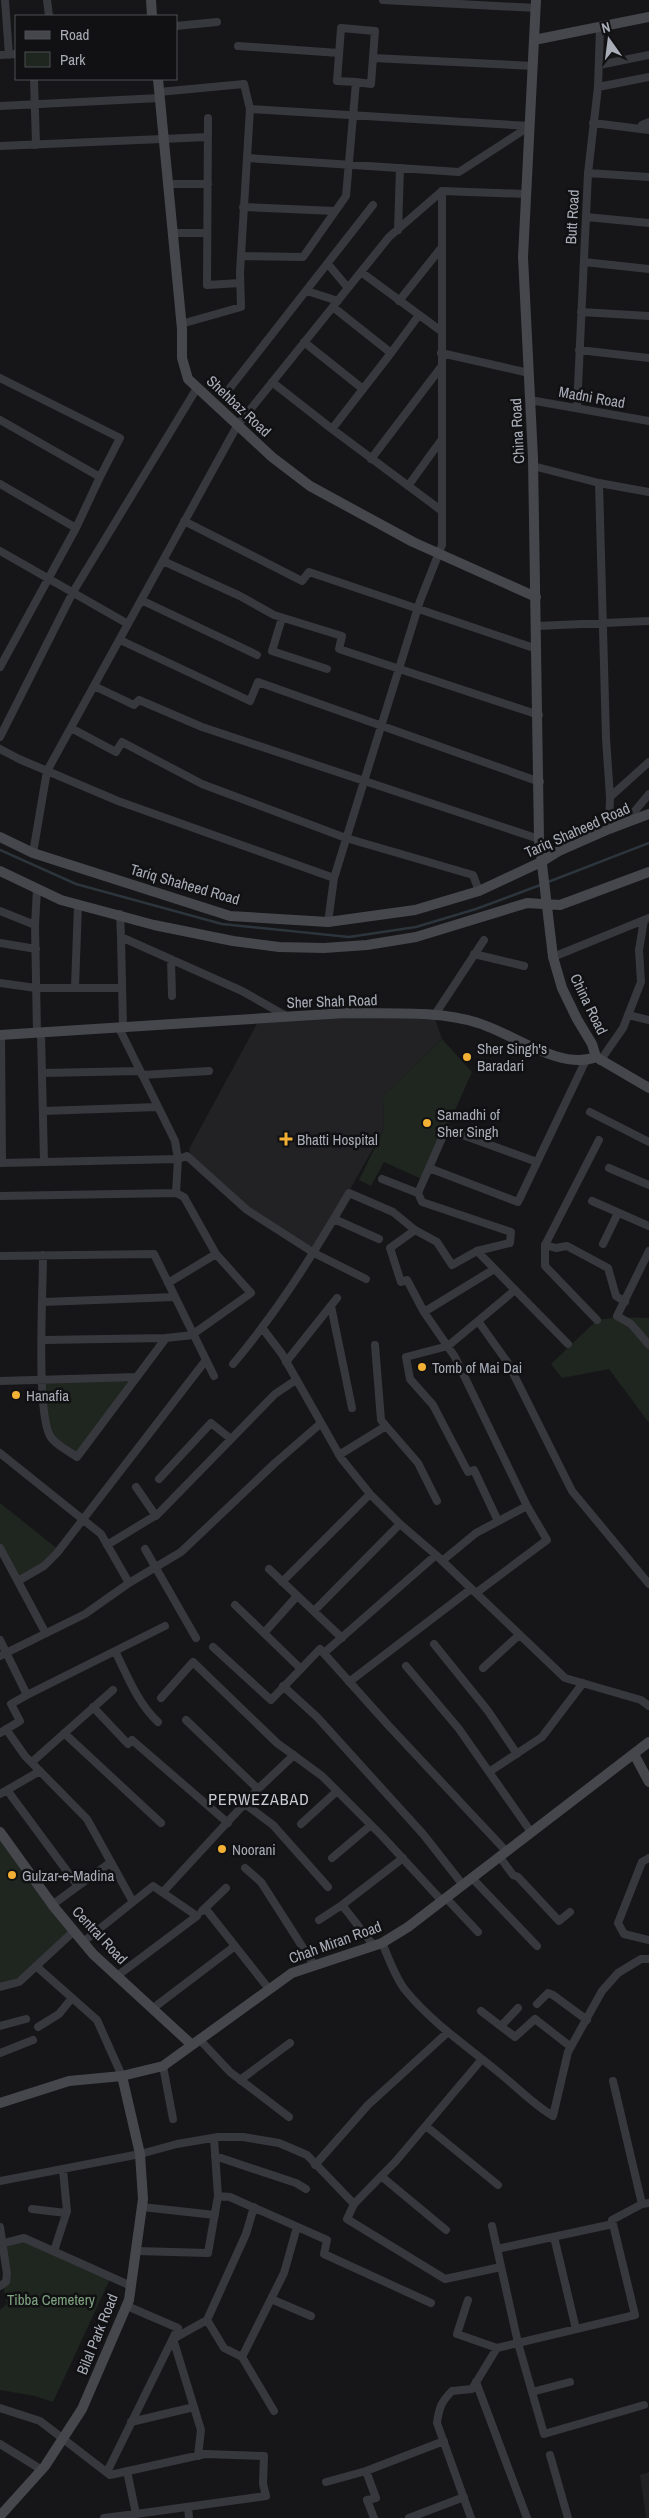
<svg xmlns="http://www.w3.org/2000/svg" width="649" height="2518" viewBox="0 0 649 2518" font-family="'Archivo Narrow',sans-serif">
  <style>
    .built { fill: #222225 }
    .green { fill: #1e261f }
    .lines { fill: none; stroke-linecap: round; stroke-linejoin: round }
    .stream { stroke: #2c353c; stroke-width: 2.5 }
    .street { stroke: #37383d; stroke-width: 8 }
    .secondary { stroke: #45474d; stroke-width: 10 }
    .poi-dot { fill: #f2b134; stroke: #111113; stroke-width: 2 }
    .labels { text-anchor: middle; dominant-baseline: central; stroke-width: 5; stroke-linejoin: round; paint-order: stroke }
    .street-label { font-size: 15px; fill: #a8adb8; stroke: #111113 }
    .poi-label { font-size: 15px; fill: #a8adb8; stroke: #111113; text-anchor: start }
    .park-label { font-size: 15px; fill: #7fa381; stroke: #111113 }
    .neighbourhood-label { font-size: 16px; letter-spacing: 1px; fill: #c9ccd4; stroke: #111113 }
  </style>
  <rect width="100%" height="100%" fill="#161618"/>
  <!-- built -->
  <path class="built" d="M353,1014L434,1016L442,1039L383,1096L384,1129L314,1253L247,1210L192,1158L189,1149L258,1022Z
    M649,2472V2518H646L640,2475Z"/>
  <!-- green -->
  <path class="green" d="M442,1039L472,1072L424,1180L384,1162L371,1186L359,1180L384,1129L383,1096Z
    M618,1317L649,1318V1423L609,1369L562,1378L551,1364L597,1320Z
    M137,1377L80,1455L51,1438L42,1378Z
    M0,1503L59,1550L18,1581L0,1548Z
    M0,1831L74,1931L19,1982L0,1987Z
    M24,2238L111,2277L53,2402L35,2396L0,2390V2310L7,2304L3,2284L6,2282L2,2243Z"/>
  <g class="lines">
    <!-- stream -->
    <path class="stream" d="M0,850L76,884L222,924L349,937L416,927L476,909L543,884
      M548,882L649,843"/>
    <!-- street -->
    <path class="street" d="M5,0L9,55
      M47,0L49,16
      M383,0L536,8
      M176,26L217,22
      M238,46L339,53
      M0,55L16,54
      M373,58L533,66
      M599,65L649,55
      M34,79L36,145
      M598,87L649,77
      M159,92L244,84L250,109
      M0,106L160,98
      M208,118L207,285L240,283
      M593,123L649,130
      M641,129L642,125L649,122
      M0,146L208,137
      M247,158L459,172L530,126
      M588,173L649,177
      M168,184H208
      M243,207L335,211
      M586,217L649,223
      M398,230L400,168
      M173,233H207
      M241,256L303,257L346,196L356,82L371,84L375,31L341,28L337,81L356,82
      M584,262L649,269
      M328,264L348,288
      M361,272L441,331
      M307,291L338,301
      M399,301L442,247
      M581,312L649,316
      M181,324L241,307L240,272L250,109L530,126
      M304,342L363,389
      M579,350L649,358
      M391,353L419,315
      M441,353L529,373
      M0,378L120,438L100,477
      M272,382L332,429L391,353L333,307
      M226,393L373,205
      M530,400L649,421
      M577,408L588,173L598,87L600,28
      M0,420L100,477L76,528
      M332,429L442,511
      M371,459L441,367
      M533,466L599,483L649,492
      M599,483L606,738L610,797L609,829
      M0,484L76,528L0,667
      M408,486L442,439
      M184,521L302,581L309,572L537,649
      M0,551L128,624
      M163,561L240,596L274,615L342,636L339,649L539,715
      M141,600L257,655
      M282,618L272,651L327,669
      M537,626L649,621
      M120,640L250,701L258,682L540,782
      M94,686L134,705L139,700L202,727L539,839
      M71,728L116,752L122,742L202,784L346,838L473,875L479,891
      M0,737L73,592L197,388
      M0,749L19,759L118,801L334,878
      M610,797L649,762
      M634,820V812L649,794
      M33,853L47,771L237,426L389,237L442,191L526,194
      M0,911L35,925
      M120,914L121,937L242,991L288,1017
      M328,922L334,878L420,601L442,545V191
      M121,937L123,1028
      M0,943L36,949
      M474,954L524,966
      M553,957L649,918
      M171,959L172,996
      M0,983L36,988H122
      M75,987L78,905
      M628,1015L649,1020
      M434,1016L484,940
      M119,1028L175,1141L178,1159L187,1156L247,1210L314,1253L366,1279
      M37,1033L35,925L37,889
      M41,1033L44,1162
      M1,1035L2,1163
      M600,1061L623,1028L641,982L639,950L644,920
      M42,1073L140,1071
      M142,1075L209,1071
      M43,1111L158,1107
      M590,1112L649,1142
      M599,1140L545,1245L556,1248L567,1246L608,1268L616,1296L625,1302
      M0,1163L178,1159L176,1193L0,1196
      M429,1168L518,1202L585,1062
      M609,1168L649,1185
      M382,1179L418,1193L446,1129L537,1162
      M176,1193L184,1197L216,1254
      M592,1201L649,1226
      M334,1219L379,1239
      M415,1230L390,1248L401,1282L407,1280L424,1312L491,1271
      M603,1244L618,1213
      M545,1245V1266L597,1320
      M477,1251L568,1344
      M649,1251L617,1316L631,1324L649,1345
      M43,1255C43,1291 36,1410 50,1436C55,1445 69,1451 77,1457L166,1338
      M0,1256L154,1254L214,1376
      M168,1283L216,1254L251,1293L196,1332
      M43,1302L175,1297
      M331,1306L352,1408
      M424,1312L455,1357L527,1506
      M478,1321L508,1363L572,1491L649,1584
      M263,1329L282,1354L341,1458L370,1494L400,1524L436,1555L565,1678L641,1700L649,1706
      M43,1340L166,1338L193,1335
      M286,1362L337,1298
      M233,1364C278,1311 314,1253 349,1193L393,1212L415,1230L437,1242L452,1265L477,1251L510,1243L511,1232L422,1202L418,1193
      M0,1381L137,1377
      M386,1426L418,1463L437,1501
      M0,1453L101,1534L129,1583L85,1614L0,1656
      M339,1455L386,1426L381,1420L375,1345
      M159,1479L211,1423L231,1439
      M136,1487L156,1516
      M498,1521L474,1470L468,1472L433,1405L410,1379L406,1357L448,1346L515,1290
      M107,1545L158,1514L275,1394L296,1380
      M0,1548L45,1632
      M145,1549L196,1638
      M442,1561L476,1533L527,1506L547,1540L476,1593
      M269,1569L342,1638
      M18,1581L44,1566L57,1553L206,1360
      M282,1582L370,1494
      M129,1583L181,1552L275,1463L320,1424
      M235,1605L301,1669
      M314,1611L400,1524
      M264,1633L297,1596
      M0,1640L27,1695L165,1626
      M434,1644L488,1711L517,1754
      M213,1647L271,1700L320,1649L388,1725L506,1851
      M115,1651C127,1675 138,1704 158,1722
      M324,1653L436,1555
      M406,1666L459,1729L531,1832
      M483,1668L519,1635
      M349,1682L471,1589
      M283,1686L317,1717L423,1834L463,1885
      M161,1698L193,1662L277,1743L322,1776L383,1837L442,1901
      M93,1707L128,1744L132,1740L228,1823
      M186,1720L258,1789
      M6,1729L25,1756L87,1819L133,1902L83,1942
      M0,1733L20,1721L11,1704L27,1695
      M64,1733L161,1823
      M32,1762L113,1690
      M489,1772L542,1737L583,1683
      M7,1790L78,1886
      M0,1794L40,1771
      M245,1804L273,1825L328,1887
      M301,1824L337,1791
      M499,1856L513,1875L518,1877L559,1921L570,1912
      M332,1858L371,1825
      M649,1858L642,1862L618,1923L624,1934L649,1940
      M245,1868L261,1882L314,1965
      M472,1878L537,1946
      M163,1892L258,1789L294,1755
      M446,1898L478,1932
      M52,1905L111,1862
      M205,1908L269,1989
      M202,1911L226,1888
      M319,1920L342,1905
      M382,1943C389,1958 395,1978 406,1991C434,2025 470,2048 503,2076C520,2090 534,2105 553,2116L568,2052L602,1991L618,1973L641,1959H649
      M374,1946L342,1905L403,1858
      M36,1966L97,2020L122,2076
      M117,1976L197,1916L153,1886L133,1902
      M0,1987L19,1982L74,1931
      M537,2004L548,1993L553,1995L587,2020
      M152,2009L235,1946
      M481,2011L515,2037L535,2019L571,2047
      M0,2026L26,2019
      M501,2026L518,2008
      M38,2027L59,2014L72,1998
      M200,2040L230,2072L289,2117
      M0,2053L33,2040
      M482,2059L396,2161L354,2204L347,2219L445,2279L501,2267
      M163,2066L173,2119
      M240,2080L290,2043
      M613,2081L642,2204
      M426,2126L498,2185
      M214,2138L218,2196L230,2197L327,2240L324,2254L431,2303
      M215,2156L296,2183L306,2189
      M315,2165L368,2105L448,2032
      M381,2176L446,2230
      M0,2181L140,2154L177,2144L218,2137H243L279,2143L307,2155L354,2204
      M142,2207L215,2215
      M32,2209L66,2213
      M492,2226L518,2343L544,2434L644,2405
      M0,2227L7,2274L6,2282L0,2286
      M554,2237L576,2329
      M0,2244L24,2238L131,2286
      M497,2249L613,2224
      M54,2251L67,2211L63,2170
      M137,2251L208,2253L218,2196
      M271,2299L311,2316
      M468,2300L457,2334L497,2348L635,2315L612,2220L642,2204L649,2203
      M207,2320L224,2348L242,2357L274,2411
      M242,2357L284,2273L297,2227
      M476,2382L527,2518
      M532,2392L570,2382
      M0,2408L40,2421L110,2475L205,2454L264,2456L263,2484L266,2496L136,2514
      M131,2422L194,2407
      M0,2444L42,2470
      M550,2455L568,2518
      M198,2456L201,2430L173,2339L207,2320L246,2234L254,2207
      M366,2471L376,2498L367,2500L374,2518
      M107,2472L178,2328L127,2306
      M326,2482L366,2471L444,2441
      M188,2507L189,2518
      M104,2518L136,2514L127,2471
      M409,2518L464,2497
      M471,2518L437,2423C439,2408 441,2402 452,2391L472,2389L497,2348"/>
    <!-- secondary -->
    <path class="secondary" d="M151,0L152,16
      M536,0L523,257L533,458L539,839L553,957L562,988L577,1019L592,1044L596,1057
      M534,40L649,17
      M158,79L182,329V358L188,379L272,457L310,486L413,542L536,597
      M0,837L33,853L230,916L328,922L415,910L479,891L541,862L559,851L609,829L649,814
      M0,871L61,900L154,925L233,941L279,947L324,948L367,945L416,937L527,903L560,905L649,872
      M0,1035L345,1013C386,1014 439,1010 478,1023C512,1033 560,1071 596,1057
      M596,1057L649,1088
      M634,1754L649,1782
      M0,1832L54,1907L93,1954L192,2045
      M0,2103L69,2081L122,2076L163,2066L292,1973L382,1943L408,1927L649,1742
      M0,2516L45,2466L82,2409L129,2300L143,2199L140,2154L122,2076"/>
  </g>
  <!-- markers -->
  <g class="poi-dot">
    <circle cx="467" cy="1057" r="5"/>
    <circle cx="427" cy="1123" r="5"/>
    <path d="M283.5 1131.5h5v5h5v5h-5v5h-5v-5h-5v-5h5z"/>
    <circle cx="422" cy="1367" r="5"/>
    <circle cx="16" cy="1395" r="5"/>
    <circle cx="222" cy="1849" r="5"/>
    <circle cx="12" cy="1875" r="5"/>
  </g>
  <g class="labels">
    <!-- street labels -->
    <g class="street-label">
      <text transform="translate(572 217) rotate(-87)">Butt Road</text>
      <text transform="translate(592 397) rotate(10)">Madni Road</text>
      <text transform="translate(239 406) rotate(43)">Shehbaz Road</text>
      <text transform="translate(517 431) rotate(-93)">China Road</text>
      <text transform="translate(577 830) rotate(-24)">Tariq Shaheed Road</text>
      <text transform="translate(185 884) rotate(16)">Tariq Shaheed Road</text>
      <text transform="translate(332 1001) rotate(-2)">Sher Shah Road</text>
      <text transform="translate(589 1004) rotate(64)">China Road</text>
      <text transform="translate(100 1935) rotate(47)">Central Road</text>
      <text transform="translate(335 1942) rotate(-20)">Chah Miran Road</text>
      <text transform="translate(97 2334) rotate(-68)">Bilal Park Road</text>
    </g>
    <!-- poi labels -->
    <g class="poi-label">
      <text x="477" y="1048">Sher Singh's<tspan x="477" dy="17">Baradari</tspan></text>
      <text x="437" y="1114">Samadhi of<tspan x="437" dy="17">Sher Singh</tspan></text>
      <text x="297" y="1139">Bhatti Hospital</text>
      <text x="432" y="1367">Tomb of Mai Dai</text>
      <text x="26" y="1395">Hanafia</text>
      <text x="232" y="1849">Noorani</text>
      <text x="22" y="1875">Gulzar-e-Madina</text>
    </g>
    <!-- park labels -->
    <g class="park-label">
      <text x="51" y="2299">Tibba Cemetery</text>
    </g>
    <!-- neighbourhood labels -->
    <g class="neighbourhood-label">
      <text x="259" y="1799">PERWEZABAD</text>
    </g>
  </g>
  <!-- legend -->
  <rect x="15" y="15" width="162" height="65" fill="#111113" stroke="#4d4f55"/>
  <rect x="25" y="31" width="25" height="8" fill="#45474d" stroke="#4d4f55"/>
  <text x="60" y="40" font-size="15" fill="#a8adb8">Road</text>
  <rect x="25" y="52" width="25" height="15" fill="#1e261f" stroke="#4d4f55"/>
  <text x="60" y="65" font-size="15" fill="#a8adb8">Park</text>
  <!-- north arrow -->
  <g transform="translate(609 40) rotate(346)" stroke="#111113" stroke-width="4" paint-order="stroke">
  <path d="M0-4L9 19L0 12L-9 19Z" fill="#a8adb8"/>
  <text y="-8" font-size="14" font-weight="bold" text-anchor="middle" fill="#a8adb8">N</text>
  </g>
</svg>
